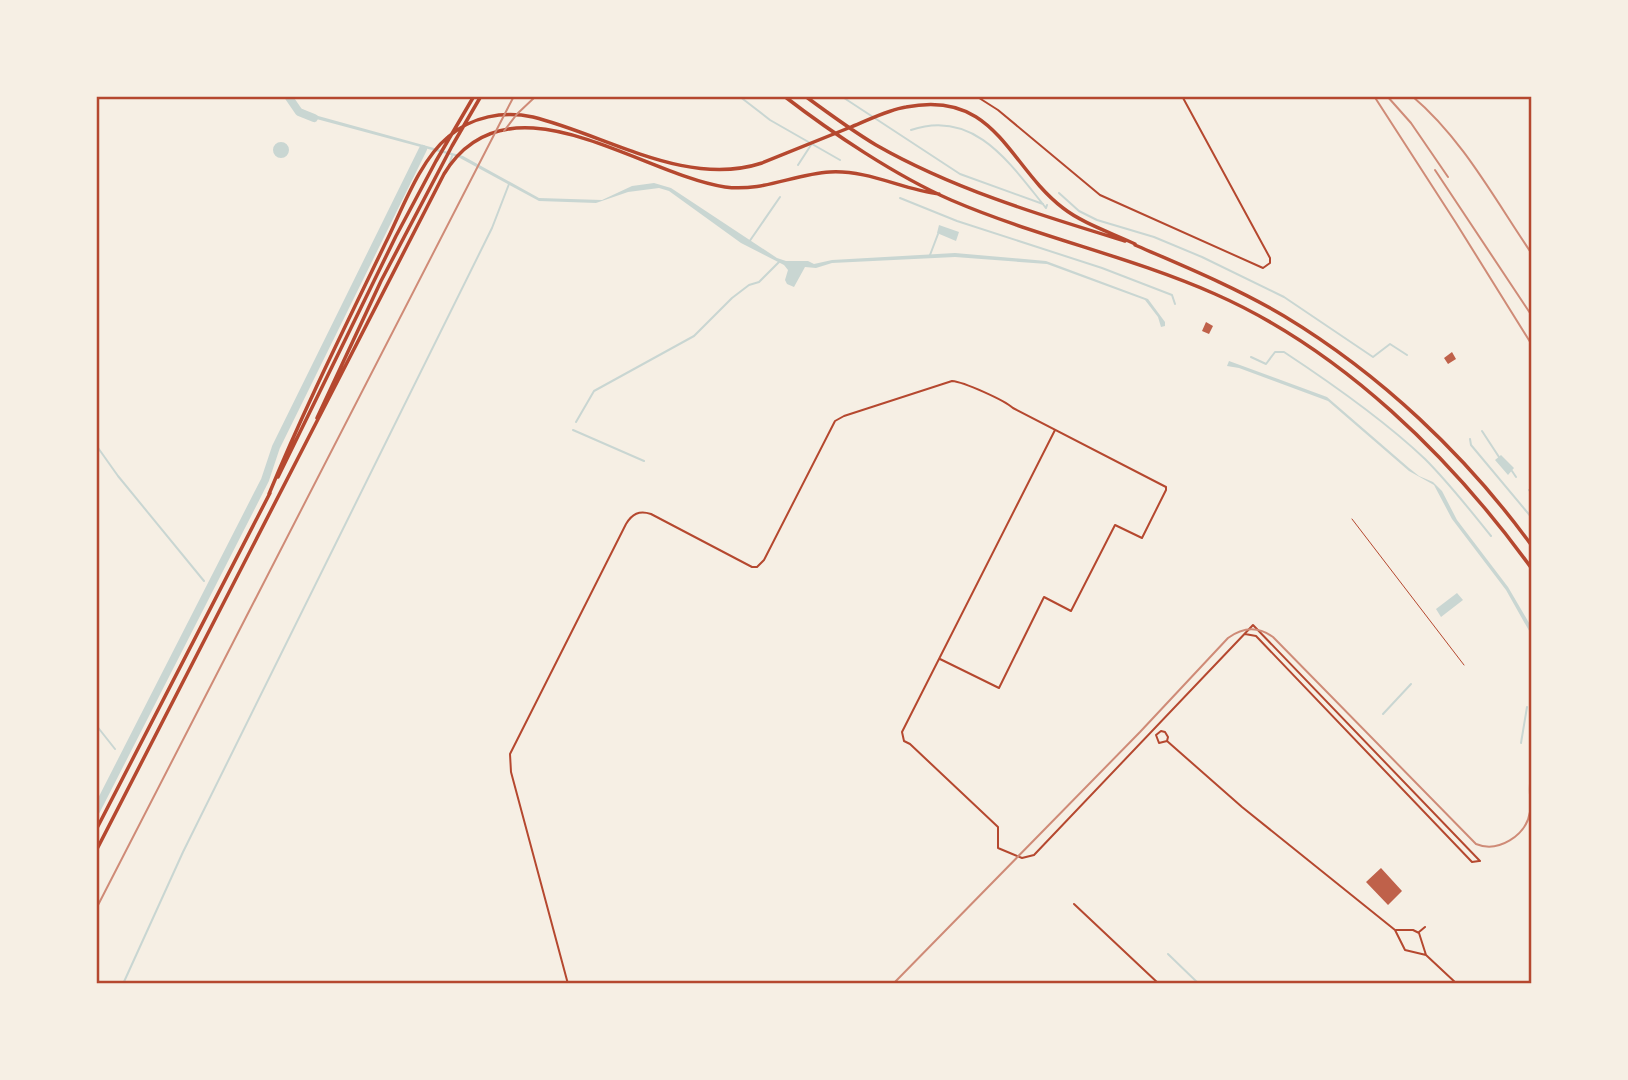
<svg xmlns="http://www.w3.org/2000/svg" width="1628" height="1080" viewBox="0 0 1628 1080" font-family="Barlow,sans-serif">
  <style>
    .water { fill: #c9d6d2 }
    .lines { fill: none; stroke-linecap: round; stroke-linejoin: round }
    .stream { stroke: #c9d6d2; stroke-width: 2 }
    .river { stroke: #c9d6d2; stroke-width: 8 }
    .building { fill: #bf614a }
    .service { stroke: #b5482f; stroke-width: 1 }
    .minor { stroke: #b5482f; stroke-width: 2 }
    .motorway { stroke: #b5482f; stroke-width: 3.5 }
    .tram { stroke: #cf8b77; stroke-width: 2 }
    .rail { stroke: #cf8b77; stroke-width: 2 }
    .neatline { fill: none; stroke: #b5482f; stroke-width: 2.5 }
  </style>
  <rect width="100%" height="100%" fill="#f6efe4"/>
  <!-- water -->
  <path class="water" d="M287,96H290L298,107L311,114L463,156L539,198L602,200L632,186L654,183L671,188L777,258L786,261H808L814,264L832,260L955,253L1046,261L1148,299L1165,322V326L1161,327L1158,317L1145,300L1047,264L955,257L832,263L816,268L805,267L794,287L787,284L785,280L788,270L784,265L741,243L669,191L659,188L628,192L596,203L539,201L458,157L309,117L297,111Z
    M273 150a8 8 0 1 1 16 0a8 8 0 1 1-16 0Z
    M939,225L959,232L956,241L937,233Z
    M1229,361L1327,397L1409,468L1419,476L1433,482L1442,491L1457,520L1508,587L1532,628V636L1506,590L1452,519L1434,485L1409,471L1328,401L1239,368L1227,366Z
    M1501,455L1514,468L1508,475L1495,460Z
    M1457,593L1463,600L1441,617L1436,609Z"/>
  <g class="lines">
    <!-- stream -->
    <path class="stream" d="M739,96L770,120L840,160
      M841,96L960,174L1043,204
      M911,130C975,108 1011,165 1046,208L1047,205
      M449,165L452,156
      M798,165L811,145
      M1059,193L1079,211L1097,220L1154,237L1202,257L1284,297L1373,357L1390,344L1407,355
      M900,198L957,221L1102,268L1172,295L1175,304
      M749,242L780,197
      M930,255L938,234
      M1251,357L1266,364L1275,352H1284C1331,383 1384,420 1425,459C1449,483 1470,510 1491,536
      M576,422L594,391L694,336L732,298L749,285L759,282L779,262
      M573,430L644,461
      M1482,431L1499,457
      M1470,439L1471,445L1532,518
      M96,445L118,476L204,581
      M1512,471L1516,477
      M1529,490L1532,493
      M1383,714L1411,684
      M96,725L115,749
      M1521,743L1527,707
      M1168,954L1199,984
      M123,984L183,852L492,228L509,184"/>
    <!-- river -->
    <path class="river" d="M288,96L299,112L314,118
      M96,811L265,480L276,447L423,149"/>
  </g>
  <!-- building -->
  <path class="building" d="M1206,322L1213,326L1209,334L1202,331Z
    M1452,352L1456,359L1448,364L1444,358Z
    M1381,868L1402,891L1388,905L1366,882Z"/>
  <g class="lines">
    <!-- service -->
    <path class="service" d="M1352,519L1464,665"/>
    <!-- minor -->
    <path class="minor" d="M976,96L998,110L1100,195L1263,268L1270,263V258L1182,96
      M1055,430L902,732L904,741L910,744L998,827V848L1022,858L1034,855L1253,625L1480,861
      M1245,634L1256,636L1472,862L1479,861
      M1167,741L1159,743L1156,735L1161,731L1165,732L1168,737L1167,741L1242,807L1395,930L1405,950L1426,955
      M1074,904L1159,984
      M1396,930H1413L1419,933L1426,955L1457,984
      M1419,932L1425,927
      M568,984L511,772L510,754L626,524C632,514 639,510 651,514L752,567H757L764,560L835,421L844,416L952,381C964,382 1004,400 1013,408L1166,487V490L1142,538L1115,525L1071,611L1044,597L999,688L940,659"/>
    <!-- motorway -->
    <path class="motorway" d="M784,96C832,133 896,176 951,200C1037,237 1129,256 1215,294C1342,350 1452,458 1532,569
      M805,96C828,113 851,130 876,145C953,189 1040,215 1125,241
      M1135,245C1186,267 1237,288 1284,316C1380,374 1466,455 1532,546
      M317,418L381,281L452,146L481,96
      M278,477L396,236L436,161L474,96
      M269,494C304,409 346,325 386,242C402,210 420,160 448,137C472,116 503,111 533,117C606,135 686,188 762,163C791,151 821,139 851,127C869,120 887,110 906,107C996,89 1008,166 1063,208C1082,223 1112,233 1135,244
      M96,830L270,493
      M96,851L444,174C508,69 640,174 725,187C763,192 794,174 830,172C869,170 901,189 939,194"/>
    <!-- tram -->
    <path class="tram" d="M893,984L1140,732L1228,638C1243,627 1258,626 1273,637L1476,844C1498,853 1526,836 1530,812C1532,799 1527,787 1532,773"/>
    <!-- rail -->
    <path class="rail" d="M1374,96L1456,223L1532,345
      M1387,96L1411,123L1448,177
      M1412,96C1463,139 1495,200 1532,254
      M504,131L517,114L536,96
      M1435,170L1532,316
      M96,909L514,96"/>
  </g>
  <!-- border -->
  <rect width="1628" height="1080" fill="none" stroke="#f6efe4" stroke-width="196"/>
  <rect x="98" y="98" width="1432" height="884" class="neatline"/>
</svg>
